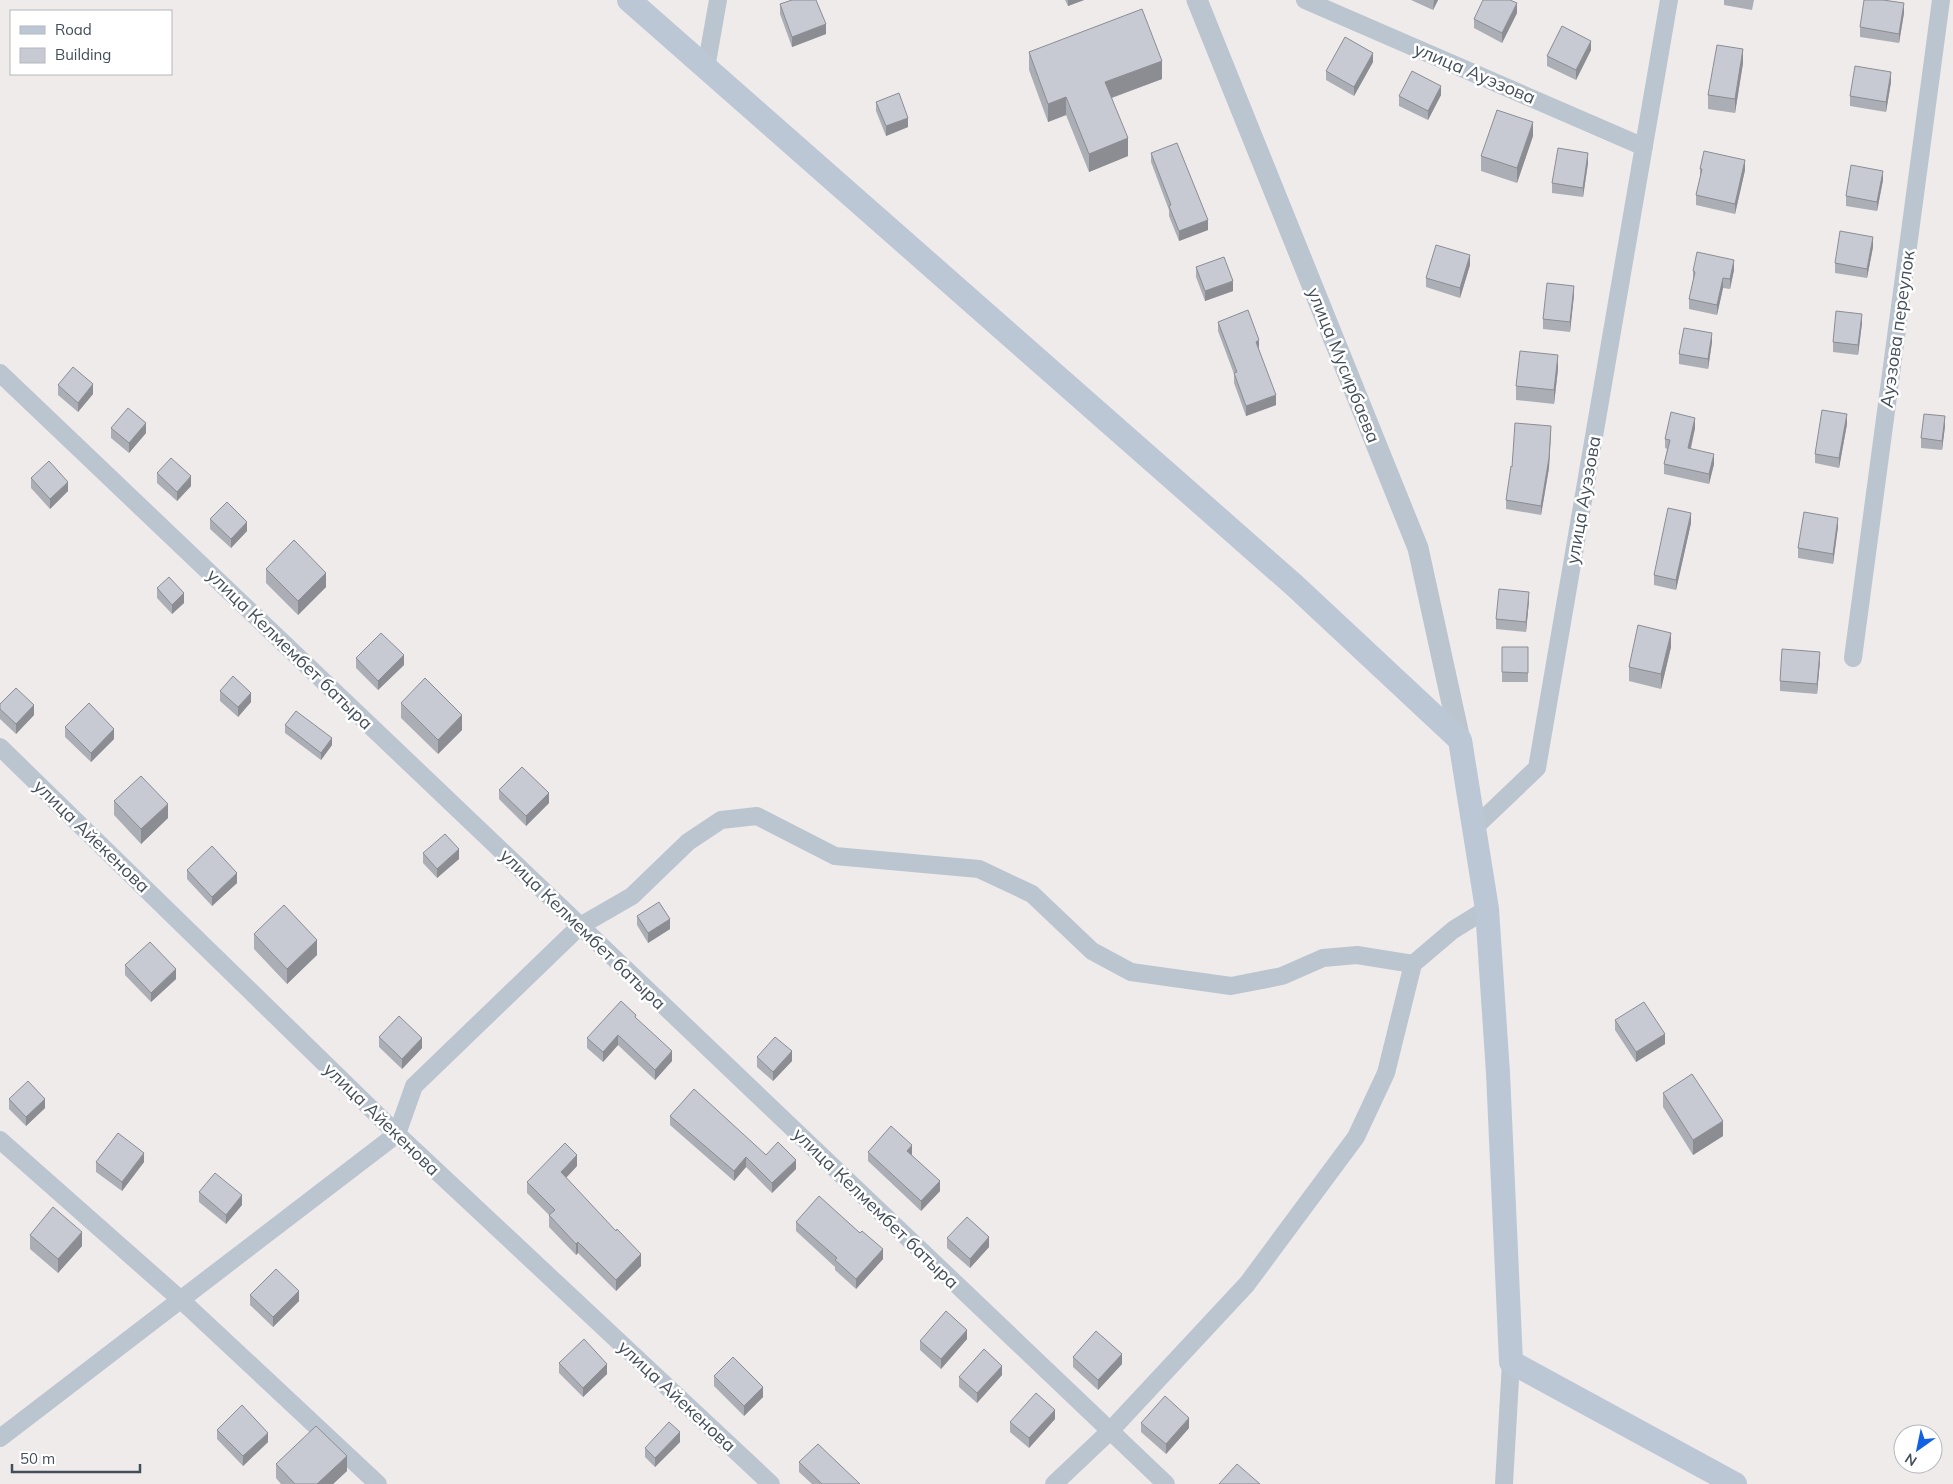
<svg xmlns="http://www.w3.org/2000/svg" width="1953" height="1484" viewBox="0 0 1953 1484" font-family="Mulish,sans-serif">
  <style>
    .lines { fill: none; stroke-linecap: round; stroke-linejoin: round }
    .minor { stroke: #bbc5cf; stroke-width: 18 }
    .tertiary { stroke: #bbc5cf; stroke-width: 21 }
    .secondary { stroke: #bcc7d6; stroke-width: 24 }
    .wall { fill: #abaeb5 }
    .shaded-wall { fill: #8b8d93 }
    .building { fill: #c7cad2; stroke: #8b8d93 }
    .labels { text-anchor: middle; dominant-baseline: central; stroke-width: 5; stroke-linejoin: round; paint-order: stroke }
    .street-label { font-size: 18px; fill: #434e5a; stroke: #fff }
  </style>
  <rect width="100%" height="100%" fill="#efebeb"/>
  <g class="lines">
    <!-- minor -->
    <path class="minor" d="M1305,0L1644,147
      M706,68L718,0
      M0,373L1166,1484
      M1853,658L1941,0
      M0,747L397,1134L771,1484
      M1474,828L1537,768L1669,0
      M0,1140L181,1300L378,1484
      M0,1438L397,1134L414,1086L580,926L632,896L688,842L721,820L757,816L835,856L979,869L1032,894L1092,951L1131,972L1231,986L1282,976L1323,958L1357,955L1413,964
      M1054,1484L1110,1431L1247,1284L1356,1137L1386,1073L1413,964L1453,930L1487,909
      M1504,1484L1511,1362"/>
    <!-- tertiary -->
    <path class="tertiary" d="M1197,0L1418,548L1460,740"/>
    <!-- secondary -->
    <path class="secondary" d="M629,0L1294,585L1460,740L1487,909L1498,1073L1511,1362L1735,1484"/>
  </g>
  <!-- wall -->
  <path class="wall" d="M1065,0H1084L1068,6Z
    M1411,0H1438L1433,10Z
    M1724,0H1754L1752,10L1724,5Z
    M780,4L826,34L792,47L780,14Z
    M1517,13L1502,43L1474,28V19Z
    M1904,13L1899,43L1860,37V27Z
    M1591,50L1576,80L1547,66V56Z
    M1029,52L1162,79L1112,98L1128,156L1089,172L1066,115L1048,122L1029,70Z
    M1373,62L1354,96L1326,80V71Z
    M1743,63L1735,113L1708,109V95Z
    M1891,82L1886,112L1850,106V96Z
    M1441,95L1428,120L1399,106V96Z
    M876,102L908,127L886,136L876,111Z
    M1533,136L1517,183L1481,171V156Z
    M1151,153L1208,230L1179,241L1169,216V210L1151,162Z
    M1588,163L1583,197L1552,193V183Z
    M1700,169L1745,170L1735,214L1696,205V195L1700,178Z
    M1883,180L1877,211L1846,206V196Z
    M1873,247L1867,278L1835,273V263Z
    M1470,265L1460,298L1426,287V278Z
    M1196,267L1233,291L1205,301L1196,277Z
    M1734,270L1730,289L1723,288L1717,315L1689,309V299L1693,281V271Z
    M1574,295L1570,332L1543,329V319Z
    M1218,322L1259,350L1276,405L1246,416L1234,383V374L1218,331Z
    M1862,323L1858,355L1833,352V342Z
    M1712,342L1708,369L1679,364V354Z
    M1558,369L1554,404L1516,400V386Z
    M58,385L93,394L78,412L58,395Z
    M1847,424L1839,468L1815,463V454Z
    M1945,426L1942,450L1921,448V438Z
    M111,428L146,433L129,453L111,438Z
    M1695,428L1691,449L1714,464L1709,484L1664,474V464L1667,449L1665,448V439Z
    M1551,435L1549,468L1541,515L1506,509V500L1512,467Z
    M157,473L191,486L177,501L157,483Z
    M31,478L68,491L50,509L31,488Z
    M210,519L247,531L231,548L210,529Z
    M1691,523L1676,590L1654,585V575Z
    M1838,527L1833,564L1798,558V548Z
    M266,569L326,587L298,615L266,583Z
    M157,588L184,603L172,614L157,598Z
    M1529,601L1526,632L1496,629V619Z
    M1502,647H1528V682H1502Z
    M1671,647L1661,689L1629,681V667Z
    M356,658L404,665L378,690L356,668Z
    M1820,661L1817,694L1780,691V681Z
    M220,691L251,702L238,717L220,701Z
    M401,703L462,730L438,754L401,718Z
    M0,704L34,715L16,734L0,719Z
    M285,725L332,745L321,760L285,733Z
    M65,727L114,739L91,762L65,737Z
    M499,790L549,803L526,826L499,799Z
    M114,801L168,818L141,844L114,815Z
    M423,853L459,859L437,878L423,863Z
    M187,870L237,883L212,906L187,879Z
    M637,916L670,929L648,943L637,925Z
    M254,934L317,955L287,984L254,949Z
    M125,965L176,979L151,1002L125,975Z
    M636,1018L672,1061L655,1080L618,1045L603,1062L587,1048V1038Z
    M1615,1020L1665,1044L1636,1062L1615,1030Z
    M379,1037L422,1048L402,1069L379,1047Z
    M757,1057L792,1061L773,1081L757,1067Z
    M1663,1093L1723,1136L1693,1155L1663,1107Z
    M9,1099L45,1108L26,1126L9,1109Z
    M670,1116L796,1169L772,1193L746,1167L734,1181L670,1125Z
    M868,1152L912,1154V1155L940,1191L921,1211L868,1161Z
    M96,1162H144L122,1191L96,1172Z
    M577,1166L566,1178L641,1266L616,1291L578,1253L576,1255L549,1227V1215L527,1193V1182Z
    M199,1192L242,1205L226,1224L199,1202Z
    M796,1222L883,1259L856,1289L835,1270V1267L796,1231Z
    M30,1235L82,1246L58,1273L30,1249Z
    M947,1238L989,1247L970,1268L947,1248Z
    M250,1295L299,1301L273,1327L250,1305Z
    M967,1339L941,1369L920,1350V1341Z
    M1073,1357L1122,1364L1098,1390L1073,1367Z
    M559,1363L607,1374L583,1397L559,1373Z
    M1002,1375L977,1403L959,1387V1377Z
    M714,1376L763,1397L744,1416L714,1386Z
    M1055,1419L1029,1448L1010,1432V1422Z
    M1141,1423L1189,1428L1166,1454L1141,1432Z
    M217,1430L268,1442L243,1466L217,1439Z
    M680,1442L655,1467L645,1457V1448Z
    M799,1462L860,1484H812L799,1472Z
    M276,1464L347,1471L333,1484H281L276,1478Z"/>
  <!-- shaded-wall -->
  <path class="shaded-wall" d="M1068,0H1084L1068,6Z
    M1434,0H1438L1433,10Z
    M1517,3V13L1502,43V33Z
    M1904,3V13L1899,43V34Z
    M826,24V34L792,47V37Z
    M1591,41V50L1576,80V70Z
    M1743,49V63L1735,113V99Z
    M1373,53V62L1354,96V87Z
    M1162,61V79L1105,100V82Z
    M1891,72V82L1886,112V102Z
    M1441,86V95L1428,120V111Z
    M1066,97V115L1048,122V104Z
    M908,118V127L886,136V126Z
    M1533,122V136L1517,183V168Z
    M1128,138V156L1089,172V154Z
    M1588,153V163L1583,197V188Z
    M1745,160V170L1735,214V204Z
    M1883,171V180L1877,211V202Z
    M1208,220V230L1179,241V231Z
    M1873,237V247L1867,278V269Z
    M1470,255V265L1460,298V288Z
    M1734,260V270L1730,289V279Z
    M1723,278V288L1717,315V305Z
    M1233,281V291L1205,301V291Z
    M1574,286V295L1570,332V322Z
    M1862,314V323L1858,355V345Z
    M1712,333V342L1708,369V359Z
    M1259,340V350L1256,342Z
    M1558,355V369L1554,404V390Z
    M93,384V394L78,412V403Z
    M1276,395V405L1246,416V406Z
    M1847,414V424L1839,468V458Z
    M1945,416V426L1942,450V441Z
    M1695,418V428L1688,458V448Z
    M146,423V433L129,453V443Z
    M1551,426L1549,468L1541,515V506Z
    M1714,454V464L1709,484V474Z
    M191,476V486L177,501V492Z
    M68,482V491L50,509V499Z
    M1691,513V523L1676,590V580Z
    M1838,518V527L1833,564V554Z
    M247,522V531L231,548V539Z
    M326,573V587L298,615V601Z
    M1529,592V601L1526,632V622Z
    M184,593V603L172,614V605Z
    M1671,633V647L1661,689V674Z
    M1820,652V661L1817,694V684Z
    M404,655V665L378,690V681Z
    M251,693V702L238,717V707Z
    M34,705V715L16,734V724Z
    M462,715V730L438,754V740Z
    M114,729V739L91,762V753Z
    M332,738V745L321,760V753Z
    M549,793V803L526,826V816Z
    M168,804V818L141,844V829Z
    M459,849V859L437,878V869Z
    M237,873V883L212,906V897Z
    M670,919V929L648,943V933Z
    M317,940V955L287,984V969Z
    M176,969V979L151,1002V993Z
    M1665,1034V1044L1636,1062V1052Z
    M618,1035V1045L603,1062V1052Z
    M422,1038V1048L402,1069V1059Z
    M672,1051V1061L655,1080V1070Z
    M792,1051V1061L773,1081V1072Z
    M45,1099V1108L26,1126V1117Z
    M1723,1121V1136L1693,1155V1140Z
    M912,1145V1154L907,1160V1151Z
    M144,1153V1162L122,1191V1182Z
    M577,1155V1166L561,1183V1172Z
    M746,1157V1167L734,1181V1171Z
    M796,1160V1169L772,1193V1183Z
    M940,1181V1191L921,1211V1201Z
    M242,1195V1205L226,1224V1215Z
    M82,1232V1246L58,1273V1259Z
    M989,1237V1247L970,1268V1259Z
    M578,1242V1253L576,1255V1244Z
    M883,1249V1259L856,1289V1279Z
    M641,1254V1266L616,1291V1280Z
    M299,1291V1301L273,1327V1317Z
    M967,1330V1339L941,1369V1359Z
    M1122,1354V1364L1098,1390V1380Z
    M607,1364V1374L583,1397V1388Z
    M1002,1366V1375L977,1403V1393Z
    M763,1387V1397L744,1416V1406Z
    M1055,1410V1419L1029,1448V1438Z
    M1189,1418V1428L1166,1454V1444Z
    M680,1432V1442L655,1467V1458Z
    M268,1433V1442L243,1466V1456Z
    M347,1456V1471L333,1484H317Z"/>
  <!-- building -->
  <path class="building" d="M792,0H816L826,24L792,37L780,4Z
    M1483,0H1510L1517,3L1502,33L1474,19Z
    M1864,0H1883L1904,3L1899,34L1860,27Z
    M1142,9L1162,61L1105,82L1128,138L1089,154L1066,97L1048,104L1029,52Z
    M1562,26L1591,41L1576,70L1547,56Z
    M1345,37L1373,53L1354,87L1326,71Z
    M1717,45L1743,49L1735,99L1708,95Z
    M1855,66L1891,72L1886,102L1850,96Z
    M1412,71L1441,86L1428,111L1399,96Z
    M899,93L908,118L886,126L876,102Z
    M1497,110L1533,122L1517,168L1481,156Z
    M1177,143L1208,220L1179,231L1169,206L1171,205L1151,153Z
    M1558,148L1588,153L1583,188L1552,183Z
    M1704,151L1745,160L1735,204L1696,195L1702,169H1700Z
    M1851,165L1883,171L1877,202L1846,196Z
    M1840,231L1873,237L1867,269L1835,263Z
    M1436,245L1470,255L1460,288L1426,278Z
    M1697,252L1734,260L1730,279L1723,278L1717,305L1689,299L1695,272L1693,271Z
    M1224,257L1233,281L1205,291L1196,267Z
    M1547,283L1574,286L1570,322L1543,319Z
    M1248,310L1259,340L1256,342L1276,395L1246,406L1234,373L1237,372L1218,322Z
    M1836,311L1862,314L1858,345L1833,342Z
    M1684,328L1712,333L1708,359L1679,354Z
    M1520,351L1558,355L1554,390L1516,386Z
    M73,367L93,384L78,403L58,385Z
    M128,408L146,423L129,443L111,428Z
    M1822,410L1847,414L1839,458L1815,454Z
    M1671,412L1695,418L1688,448L1714,454L1709,474L1664,464L1670,440L1665,439Z
    M1924,414L1945,416L1942,441L1921,438Z
    M1515,423L1551,426L1549,458L1541,506L1506,500L1511,466L1512,467Z
    M171,458L191,476L177,492L157,473Z
    M49,461L68,482L50,499L31,478Z
    M227,502L247,522L231,539L210,519Z
    M1668,508L1691,513L1676,580L1654,575Z
    M1804,512L1838,518L1833,554L1798,548Z
    M294,540L326,573L298,601L266,569Z
    M169,577L184,593L172,605L157,588Z
    M1499,589L1529,592L1526,622L1496,619Z
    M1638,625L1671,633L1661,674L1629,667Z
    M381,633L404,655L378,681L356,658Z
    M1502,647H1528V673L1502,672Z
    M1782,649L1820,652L1817,684L1780,681Z
    M233,676L251,693L238,707L220,691Z
    M425,678L462,715L438,740L401,703Z
    M16,688L34,705L16,724L0,709V704Z
    M89,703L114,729L91,753L65,727Z
    M296,711L332,738L321,753L285,725Z
    M522,767L549,793L526,816L499,790Z
    M141,776L168,804L141,829L114,801Z
    M445,834L459,849L437,869L423,853Z
    M212,846L237,873L212,897L187,870Z
    M659,902L670,919L648,933L637,916Z
    M284,905L317,940L287,969L254,934Z
    M150,942L176,969L151,993L125,965Z
    M621,1001L636,1015L635,1017L672,1051L655,1070L618,1035L603,1052L587,1038Z
    M1644,1002L1665,1034L1636,1052L1615,1020Z
    M399,1016L422,1038L402,1059L379,1037Z
    M775,1037L792,1051L773,1072L757,1057Z
    M1692,1074L1723,1121L1693,1140L1663,1093Z
    M28,1081L45,1099L26,1117L9,1099Z
    M694,1089L766,1155L778,1142L796,1160L772,1183L746,1157L734,1171L670,1116Z
    M891,1126L912,1145L907,1151L940,1181L921,1201L868,1152Z
    M118,1133L144,1153L122,1182L96,1162Z
    M565,1143L577,1155L561,1172L616,1231L617,1229L641,1254L616,1280L578,1242L576,1244L549,1215L555,1210L527,1182Z
    M215,1173L242,1195L226,1215L199,1192Z
    M819,1196L860,1233L862,1231L883,1249L856,1279L835,1260L837,1258L796,1222Z
    M53,1207L82,1232L58,1259L30,1235Z
    M967,1217L989,1237L970,1259L947,1238Z
    M276,1269L299,1291L273,1317L250,1295Z
    M946,1311L967,1330L941,1359L920,1341Z
    M1096,1331L1122,1354L1098,1380L1073,1357Z
    M584,1339L607,1364L583,1388L559,1363Z
    M984,1349L1002,1366L977,1393L959,1377Z
    M733,1357L763,1387L744,1406L714,1376Z
    M1036,1393L1055,1410L1029,1438L1010,1422Z
    M1165,1396L1189,1418L1166,1444L1141,1423Z
    M242,1405L268,1433L243,1456L217,1430Z
    M669,1422L680,1432L655,1458L645,1448Z
    M316,1426L347,1456L317,1484H295L276,1464Z
    M818,1444L860,1484H822L799,1462Z
    M1237,1464L1260,1484H1219Z"/>
  <g class="labels">
    <!-- street labels -->
    <g class="street-label">
      <text transform="translate(1475 73) rotate(23)">улица Ауэзова</text>
      <text transform="translate(1897 329) rotate(-82)">Ауэзова переулок</text>
      <text transform="translate(1344 365) rotate(68)">улица Мусирбаева</text>
      <text transform="translate(1583 500) rotate(-80)">улица Ауэзова</text>
      <text transform="translate(290 649) rotate(44)">улица Келмембет батыра</text>
      <text transform="translate(92 836) rotate(44)">улица Айекенова</text>
      <text transform="translate(583 929) rotate(44)">улица Келмембет батыра</text>
      <text transform="translate(382 1119) rotate(44)">улица Айекенова</text>
      <text transform="translate(876 1208) rotate(44)">улица Келмембет батыра</text>
      <text transform="translate(677 1396) rotate(43)">улица Айекенова</text>
    </g>
  </g>
  <!-- legend -->
  <rect x="10" y="10" width="162" height="65" fill="#ffffff" stroke="#b4b8bd"/>
  <rect x="20" y="26" width="25" height="8" fill="#bcc7d6" stroke="#b4b8bd"/>
  <text x="55" y="35" font-size="15" fill="#434e5a">Road</text>
  <rect x="20" y="48" width="25" height="15" fill="#c7cad2" stroke="#b4b8bd"/>
  <text x="55" y="60" font-size="15" fill="#434e5a">Building</text>
  <!-- north arrow -->
  <g transform="translate(1918 1449) rotate(213)"><circle r="24" fill="#ffffff" stroke="#b4b8bd"/>
  <path d="M0-4L9 19L0 12L-9 19Z" fill="#1061e4"/>
  <text y="-8" font-size="14" font-weight="bold" text-anchor="middle" fill="#434e5a">N</text>
  </g>
  <!-- scale -->
  <path d="M12 1464v8h128v-8" fill="none" stroke="#434e5a" stroke-width="2.5"/>
  <text x="20" y="1464" font-size="15" fill="#434e5a" stroke="#ffffff" stroke-width="4" paint-order="stroke">50 m</text>
</svg>
